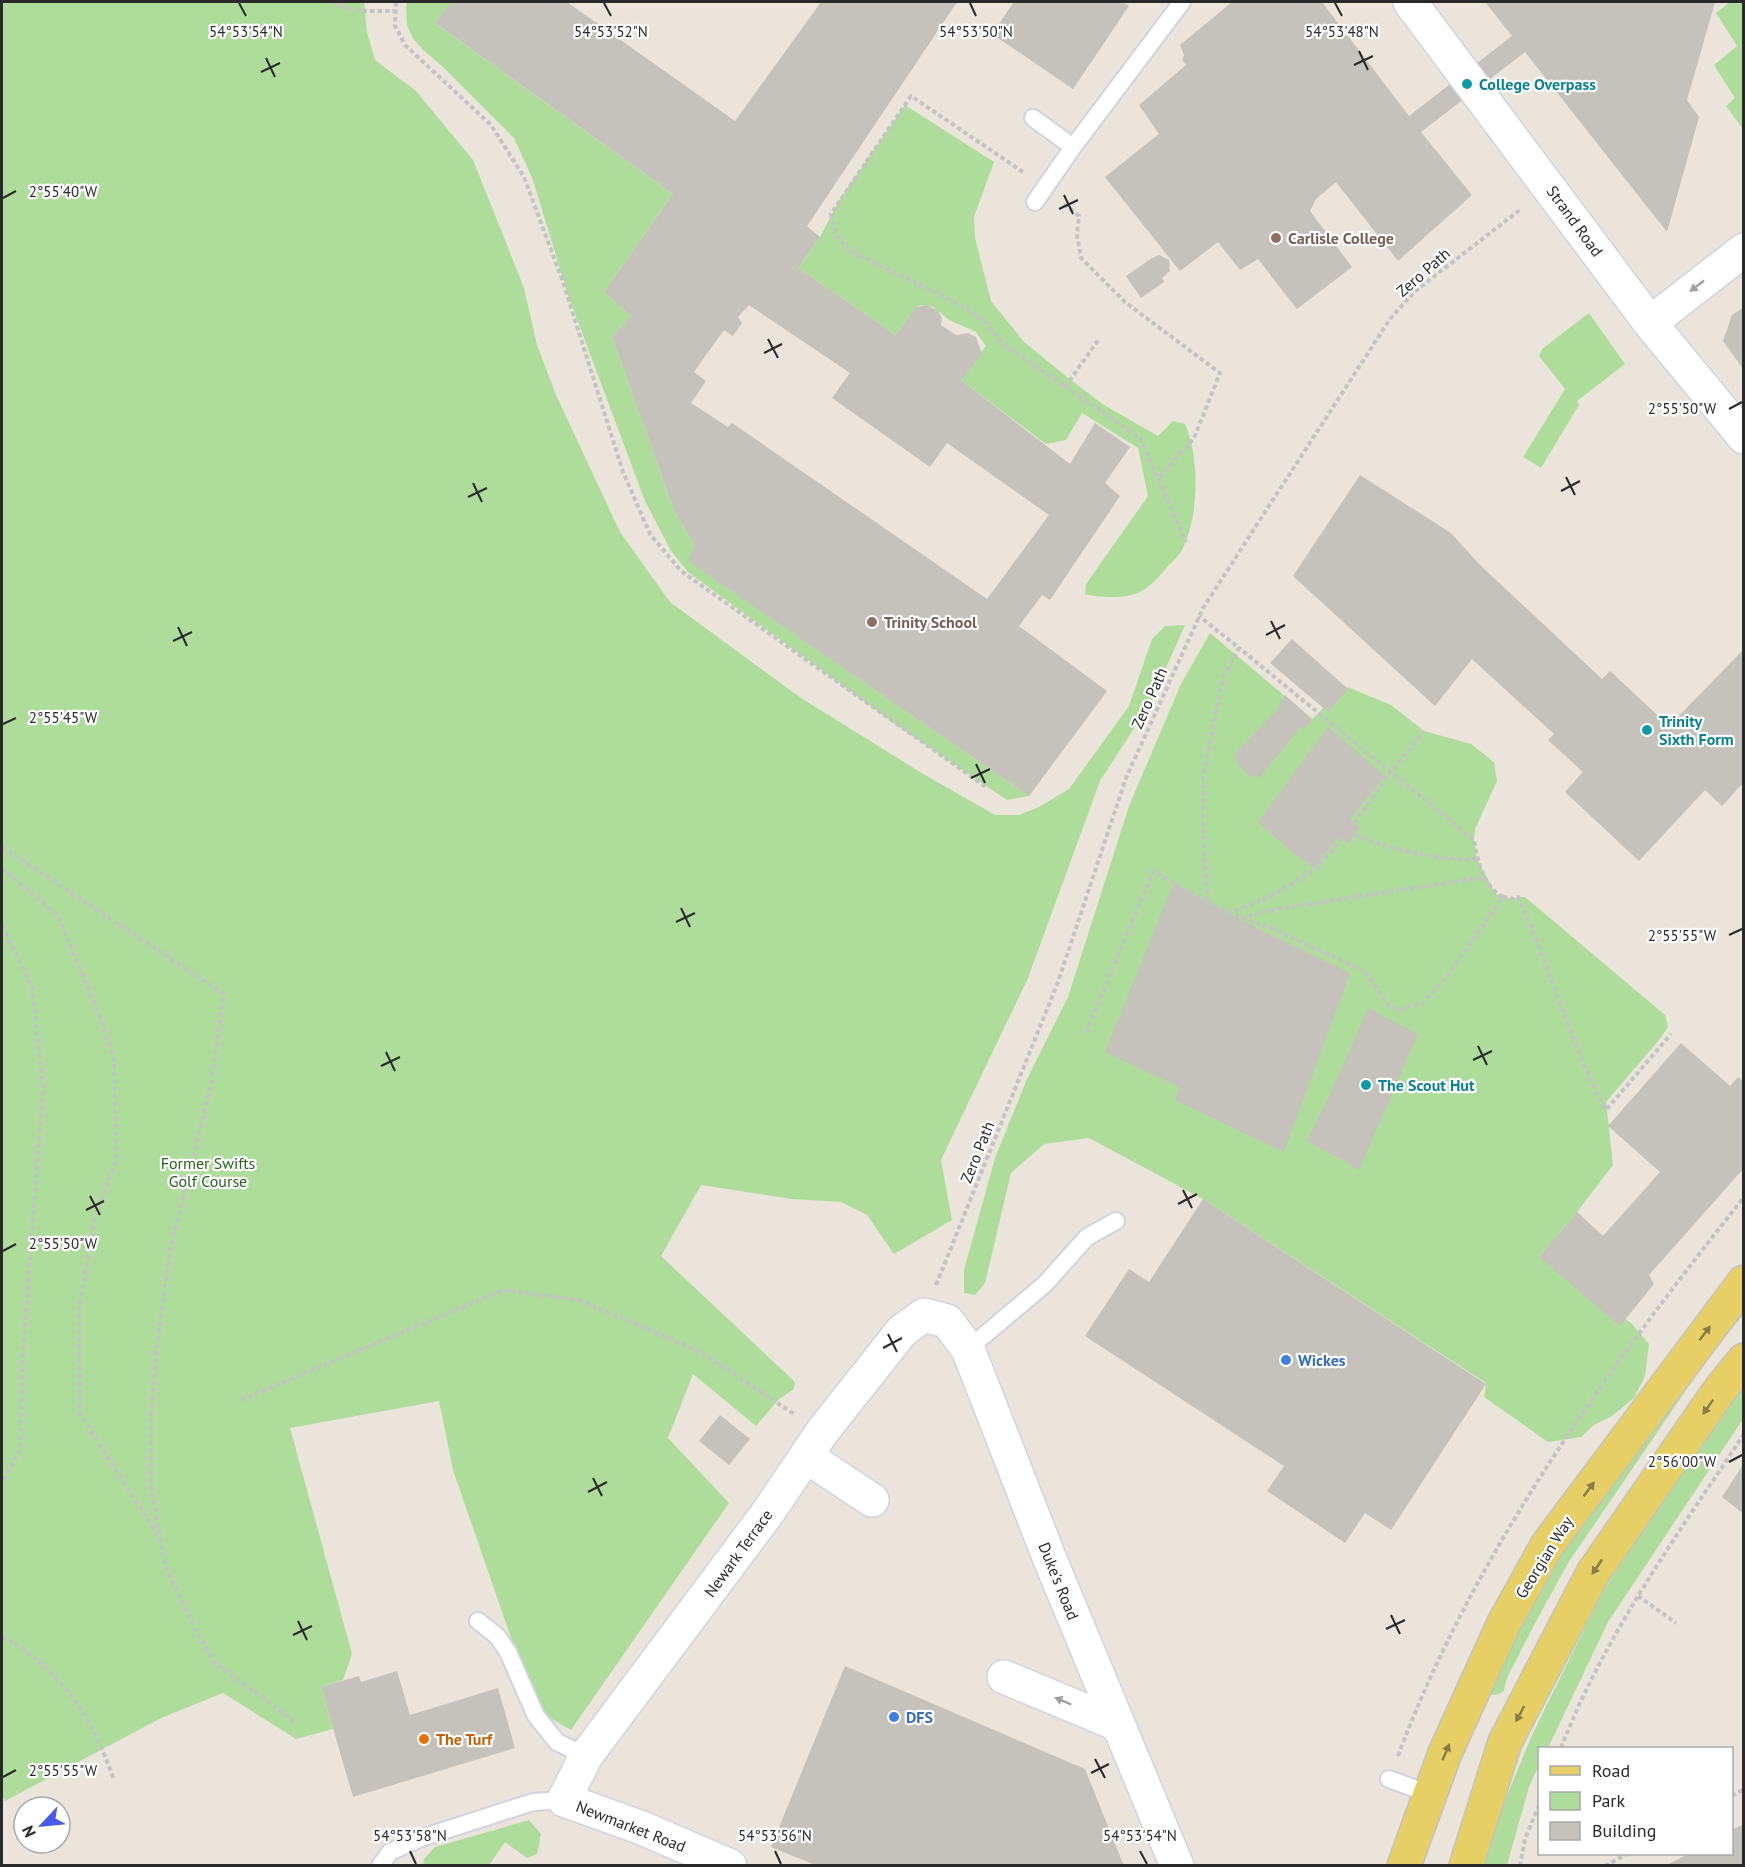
<svg xmlns="http://www.w3.org/2000/svg" width="1745" height="1867" viewBox="0 0 1745 1867" font-family="'PT Sans',sans-serif">
  <style>
    .green { fill: #aedd9b }
    .building { fill: #c5c1bb; fill-rule: evenodd }
    .lines { fill: none; stroke-linecap: round; stroke-linejoin: round }
    .lane-casing { stroke: #d1d3e0; stroke-width: 20 }
    .street-casing { stroke: #d1d3e0; stroke-width: 36 }
    .primary-casing { stroke: #c3c3c3; stroke-width: 36 }
    .path { stroke: #c3c3c3; stroke-width: 4; stroke-dasharray: 4.5 3; stroke-linecap: butt }
    .lane { stroke: #fff; stroke-width: 16 }
    .street { stroke: #fff; stroke-width: 33 }
    .primary { stroke: #e6cf64; stroke-width: 33 }
    .oneway { fill: #9f9f9f }
    .oneway2 { fill: #887c46 }
    .ticks { fill: none; stroke: #292929; stroke-width: 2 }
    .culture-dot { fill: #0f9aa8; stroke: #fff; stroke-width: 2 }
    .education-dot { fill: #8d6e63; stroke: #fff; stroke-width: 2 }
    .shop-dot { fill: #3f7fe0; stroke: #fff; stroke-width: 2 }
    .food-dot { fill: #e8710a; stroke: #fff; stroke-width: 2 }
    .labels { text-anchor: middle; dominant-baseline: central; stroke-width: 4.5; stroke-linejoin: round; paint-order: stroke }
    .culture-label { font-size: 16px; font-weight: bold; fill: #0d838f; stroke: #fff; text-anchor: start }
    .street-label { font-size: 16px; fill: #292929; stroke: #fff }
    .education-label { font-size: 16px; font-weight: bold; fill: #785e54; stroke: #fff; text-anchor: start }
    .park-label { font-size: 16px; fill: #28601f; stroke: #fff }
    .shop-label { font-size: 16px; font-weight: bold; fill: #366cbe; stroke: #fff; text-anchor: start }
    .food-label { font-size: 16px; font-weight: bold; fill: #c56008; stroke: #fff; text-anchor: start }
    .ticks-label { font-size: 15px; text-anchor: middle; fill: #292929; stroke: #fff; stroke-width: 4.5; stroke-linejoin: round; paint-order: stroke }
  </style>
  <rect width="100%" height="100%" fill="#eae4db"/>
  <!-- green -->
  <path class="green" d="M2,2H364L367,32L375,60L416,91L473,160L524,288L537,345L556,395L620,532L670,602L801,698L925,775L995,815H1019L1039,807L1069,789L1129,706L1152,639L1165,626L1185,625L1151,702L1100,781L1028,978L941,1160L952,1220L894,1254L867,1215L841,1202L792,1199L701,1185L661,1256L795,1382L794,1389L779,1399L756,1426L693,1374L668,1438L729,1503L571,1730L536,1710L453,1470L439,1401L290,1428L352,1654L343,1680L321,1687L333,1729L296,1739L223,1693L161,1718L5,1801L2,1796Z
    M407,2H451L436,24L673,194L604,292L631,316L612,337L674,510L695,546L689,561L1029,796L1007,800L898,726L688,572L671,551L645,501L568,295L533,180L514,138L443,67L422,49L413,38L407,26L406,7Z
    M1730,2H1743V129L1726,106L1735,98L1714,65L1737,46L1716,13Z
    M905,105L994,162L974,217L975,238L991,301L1024,342L1067,377L1104,405L1158,436L1173,421L1185,424C1200,458 1199,517 1182,550C1179,556 1172,562 1167,567C1160,576 1150,587 1140,592C1126,599 1100,598 1085,594L1086,584L1148,496L1138,448L1082,413L1066,440L1046,444L961,380L986,346L976,332L949,320L933,307L921,305L916,307L896,335L798,268L820,237L840,199Z
    M1589,313L1625,364L1577,401L1579,405L1541,468L1523,457L1565,389L1539,356L1542,349Z
    M1210,633L1312,719L1345,687L1350,688L1391,705L1424,731L1471,744L1494,762L1497,781L1475,829L1474,840L1477,859L1495,893L1503,897L1514,899L1518,897H1525L1665,1015L1668,1027L1659,1040L1606,1102L1613,1165L1577,1212L1539,1257L1631,1323L1649,1344L1645,1376L1634,1398L1612,1416L1594,1425L1581,1437L1548,1442L1484,1397L1486,1383L1203,1199L1089,1138L1044,1144L1011,1173L985,1283L975,1295L964,1293V1270L995,1158L1027,1079L1068,997L1129,806L1181,684Z
    M1743,1297V1315L1708,1358L1568,1563L1532,1629L1507,1678L1504,1691L1499,1694L1492,1695L1491,1689L1498,1669L1565,1549L1587,1514Z
    M1743,1386V1419L1608,1622L1548,1748H1540L1539,1765L1529,1787L1507,1865L1483,1866L1501,1810L1533,1733L1602,1593L1664,1497Z
    M529,1820L541,1834L537,1854L527,1858L505,1842L489,1865H423L424,1859L435,1847Z"/>
  <!-- building -->
  <path class="building" d="M451,2H567L735,121L821,2H957L807,226L820,237L798,268L896,335L916,307L927,305L938,311L942,318L941,325L956,335L968,333L976,337L982,354L961,380L1070,464L1095,423L1130,447L1105,483L1120,496L1050,600L1042,595L1019,626L1107,691L1029,796L688,561L695,546L674,510L612,337L631,316L604,292L673,194L435,23ZM749,305L850,373L832,398L930,467L947,443L1049,515L987,599L732,423L728,427L691,403L706,381L694,372L724,330L733,336L742,323L738,317Z
    M1014,2H1122L1129,6L1073,89L992,34Z
    M1232,2H1322L1409,116L1512,36L1485,2H1715L1687,100L1699,117L1667,232L1525,52L1421,132L1472,195L1398,261L1336,182L1316,199L1310,211L1352,267L1297,309L1258,259L1240,270L1218,242L1180,271L1105,177L1159,134L1139,105L1186,65L1182,60L1184,55L1180,45Z
    M1159,255L1169,260L1170,271L1162,278L1164,282L1141,298L1126,276L1152,258Z
    M1744,307V370L1723,341L1732,315Z
    M1360,475L1451,533L1479,564L1602,679L1610,671L1669,726L1744,649V782L1722,806L1705,790L1639,861L1565,792L1583,772L1548,740L1554,734L1472,659L1435,706L1293,576Z
    M1292,639L1348,689L1328,712L1270,663Z
    M1285,695L1312,719L1308,726L1300,728L1260,777L1249,776L1237,763L1234,754L1279,708L1280,702Z
    M1328,727L1385,776L1350,819L1360,828L1348,844L1338,837L1314,868L1288,849L1258,822Z
    M1173,884L1227,913L1350,973L1284,1152L1175,1100L1179,1087L1105,1052Z
    M1368,1008L1418,1034L1359,1170L1307,1141L1331,1092Z
    M1681,1043L1730,1086L1738,1077L1744,1082V1168L1649,1275L1654,1284L1620,1326L1539,1257L1577,1212L1603,1236L1660,1172L1608,1126Z
    M1203,1199L1486,1384L1391,1530L1365,1513L1345,1543L1267,1491L1284,1466L1085,1336L1129,1269L1149,1282Z
    M720,1415L750,1439L729,1465L699,1441Z
    M1744,1463V1514L1722,1497Z
    M845,1666L1085,1769L1124,1866H818L771,1847Z
    M397,1671L410,1715L498,1688L515,1748L353,1797L321,1687L359,1676L361,1682Z
    M1744,1824V1866H1665L1688,1854H1732V1830Z"/>
  <g class="lines">
    <!-- lane casing -->
    <g class="lane-casing">
      <path id="lane" d="M1033,118L1073,147L1035,202
        M1073,147L1182,2
        M968,1349L1045,1284L1087,1237L1116,1221
        M478,1621L497,1636L508,1652L536,1716L557,1742L586,1756
        M1389,1779L1430,1794
        M380,1866L390,1852L421,1838L533,1802L564,1800"/>
    </g>
    <!-- street casing -->
    <g class="street-casing">
      <path id="street" d="M1410,2L1650,323L1744,437
        M1650,323L1744,250
        M807,1457L872,1500
        M1004,1677L1117,1724
        M730,1866L642,1828L564,1800L586,1756L769,1511L822,1432L902,1331L924,1315L947,1321L968,1349L1049,1557L1177,1866"/>
    </g>
    <!-- primary casing -->
    <g class="primary-casing">
      <path id="primary" d="M1404,1866L1445,1753L1504,1623L1548,1544L1744,1282
        M1466,1866L1505,1742L1593,1573L1719,1391L1744,1360"/>
    </g>
    <!-- path -->
    <path class="path" d="M334,2C353,13 374,11 395,11
      M396,2L395,26L405,45L491,125L524,177L563,282L623,472L650,534L681,571L986,787
      M1023,172L911,96L831,214C836,236 836,240 855,253L965,307L984,321L1003,344L1140,438L1186,542
      M1064,204L1079,216L1077,235L1081,258L1125,302L1220,373L1194,438L1157,480
      M1065,387L1099,339
      M1354,823L1390,773L1424,731
      M1355,835C1386,848 1444,862 1477,859
      M2,847L224,994L211,1084L170,1250L157,1345L151,1415V1487L165,1566L199,1636L214,1662L298,1724
      M2,868L58,916L98,1012L114,1060L116,1160L95,1218L79,1308L80,1414L160,1538
      M1503,897L1514,899L1518,897C1550,966 1569,1042 1606,1110L1671,1034
      M1208,902L1227,913L1269,927L1364,971L1389,1006L1399,1010L1422,1003L1446,978L1503,897C1484,888 1477,860 1474,840L1239,648
      M1228,913L1267,898L1316,869L1341,839
      M1241,918L1271,910L1485,877
      M2,926L32,987L43,1087L22,1365L21,1448L2,1483
      M1086,1033L1153,871L1208,902L1203,838V777L1223,677L1239,648L1199,616
      M936,1285L1058,982L1126,778L1203,608L1390,319L1414,292L1521,209
      M241,1400L503,1290L579,1300L699,1351L794,1414
      M1638,1596L1676,1623
      M2,1636C62,1671 91,1715 114,1780
      M1561,1748C1604,1636 1678,1534 1744,1434
      M1398,1756C1474,1552 1609,1367 1744,1197
      M1732,1796L1744,1789
      M1520,1866L1525,1839L1540,1803
      M1605,1866L1627,1854"/>
    <!-- lane -->
    <use href="#lane" class="lane"/>
    <!-- street -->
    <use href="#street" class="street"/>
    <!-- primary -->
    <use href="#primary" class="primary"/>
  </g>
  <!-- one-way arrows -->
  <defs><path id="oneway-solid" d="M-6-.8H1V-3.2L6.5 0L1 3.2V.8H-6Z" transform="scale(1.5)"/></defs>
  <g class="oneway">
    <use href="#oneway-solid" transform="translate(1697 286) rotate(142)"/>
    <use href="#oneway-solid" transform="translate(1063 1701) rotate(-157)"/>
  </g>
  <g class="oneway2">
    <use href="#oneway-solid" transform="translate(1705 1333) rotate(-53)"/>
    <use href="#oneway-solid" transform="translate(1708 1407) rotate(125)"/>
    <use href="#oneway-solid" transform="translate(1589 1489) rotate(-53)"/>
    <use href="#oneway-solid" transform="translate(1597 1567) rotate(124)"/>
    <use href="#oneway-solid" transform="translate(1520 1714) rotate(118)"/>
    <use href="#oneway-solid" transform="translate(1446 1752) rotate(-67)"/>
  </g>
  <!-- ticks -->
  <path class="ticks" d="M239,3L246,16M604,3L611,16M970,3L976,16M1335,3L1342,16M1359,51L1368,70M266,58L275,77M1354,65L1373,56M261,72L280,63M1064,195L1073,214M3,198L16,191M1059,209L1078,200M768,339L778,358M764,353L782,344M1729,409L1742,402M1566,477L1575,495M473,483L482,502M1561,491L1580,481M468,497L487,488M1271,621L1280,639M178,627L187,646M1266,635L1285,625M173,641L192,632M3,724L16,718M976,764L985,783M971,778L990,769M681,908L690,927M676,922L695,913M1729,935L1742,929M1478,1046L1487,1065M386,1052L395,1071M1473,1060L1492,1051M381,1066L400,1057M1183,1190L1192,1208M90,1196L100,1215M1178,1204L1197,1194M86,1210L104,1201M3,1251L16,1244M888,1334L897,1352M883,1348L902,1338M1729,1462L1742,1455M593,1478L602,1496M588,1492L607,1482M1391,1615L1400,1634M298,1621L307,1640M1386,1629L1405,1620M293,1635L312,1626M1095,1759L1105,1778M1091,1773L1109,1764M3,1777L16,1770M410,1851L416,1864M775,1851L781,1864M1140,1851L1147,1864"/>
  <!-- markers -->
  <g class="culture-dot">
    <circle cx="1467" cy="84" r="6"/>
    <circle cx="1647" cy="730" r="6"/>
    <circle cx="1366" cy="1085" r="6"/>
  </g>
  <g class="education-dot">
    <circle cx="1276" cy="238" r="6"/>
    <circle cx="872" cy="622" r="6"/>
  </g>
  <g class="shop-dot">
    <circle cx="1286" cy="1360" r="6"/>
    <circle cx="894" cy="1717" r="6"/>
  </g>
  <circle class="food-dot" cx="424" cy="1739" r="6"/>
  <g class="labels">
    <!-- culture labels -->
    <g class="culture-label">
      <text x="1479" y="84">College Overpass</text>
      <text x="1659" y="721">Trinity<tspan x="1659" dy="18">Sixth Form</tspan></text>
      <text x="1378" y="1085">The Scout Hut</text>
    </g>
    <!-- street labels -->
    <g class="street-label">
      <text transform="translate(1575 221) rotate(54)">Strand Road</text>
      <text transform="translate(1423 272) rotate(-41)">Zero Path</text>
      <text transform="translate(1149 698) rotate(-66)">Zero Path</text>
      <text transform="translate(977 1152) rotate(-68)">Zero Path</text>
      <text transform="translate(738 1553) rotate(-54)">Newark Terrace</text>
      <text transform="translate(1544 1557) rotate(-58)">Georgian Way</text>
      <text transform="translate(1059 1581) rotate(68)">Duke's Road</text>
      <text transform="translate(631 1826) rotate(21)">Newmarket Road</text>
    </g>
    <!-- education labels -->
    <g class="education-label">
      <text x="1288" y="238">Carlisle College</text>
      <text x="884" y="622">Trinity School</text>
    </g>
    <!-- park labels -->
    <g class="park-label">
      <text x="208" y="1163">Former Swifts<tspan x="208" dy="18">Golf Course</tspan></text>
    </g>
    <!-- shop labels -->
    <g class="shop-label">
      <text x="1298" y="1360">Wickes</text>
      <text x="906" y="1717">DFS</text>
    </g>
    <!-- food labels -->
    <g class="food-label">
      <text x="436" y="1739">The Turf</text>
    </g>
  </g>
  <g class="ticks-label">
    <text x="246" y="37">54°53'54"N</text>
    <text x="611" y="37">54°53'52"N</text>
    <text x="976" y="37">54°53'50"N</text>
    <text x="1342" y="37">54°53'48"N</text>
    <text x="63" y="197">2°55'40"W</text>
    <text x="1682" y="414">2°55'50"W</text>
    <text x="63" y="723">2°55'45"W</text>
    <text x="1682" y="941">2°55'55"W</text>
    <text x="63" y="1249">2°55'50"W</text>
    <text x="1682" y="1467">2°56'00"W</text>
    <text x="63" y="1776">2°55'55"W</text>
    <text x="410" y="1841">54°53'58"N</text>
    <text x="775" y="1841">54°53'56"N</text>
    <text x="1140" y="1841">54°53'54"N</text>
  </g>
  <!-- border -->
  <rect width="1745" height="1867" fill="none" stroke="#292929" stroke-width="6"/>
  <!-- legend -->
  <rect x="1538" y="1747" width="195" height="108" fill="#ffffff" stroke="#a9a9a9" stroke-width="1.5"/>
  <rect x="1550" y="1766" width="30" height="9" fill="#e6cf64" stroke="#a9a9a9" stroke-width="1.5"/>
  <text x="1592" y="1777" font-size="18" fill="#292929">Road</text>
  <rect x="1550" y="1792" width="30" height="18" fill="#aedd9b" stroke="#a9a9a9" stroke-width="1.5"/>
  <text x="1592" y="1807" font-size="18" fill="#292929">Park</text>
  <rect x="1550" y="1822" width="30" height="18" fill="#c5c1bb" stroke="#a9a9a9" stroke-width="1.5"/>
  <text x="1592" y="1837" font-size="18" fill="#292929">Building</text>
  <!-- north arrow -->
  <g transform="translate(42 1825) rotate(244)"><circle r="28" fill="#ffffff" stroke="#a9a9a9" stroke-width="1.5"/>
  <path d="M0-4.5L10 22L0 15L-10 22Z" fill="#465bec"/>
  <text y="-9" font-size="16" font-weight="bold" text-anchor="middle" fill="#292929">N</text>
  </g>
</svg>
